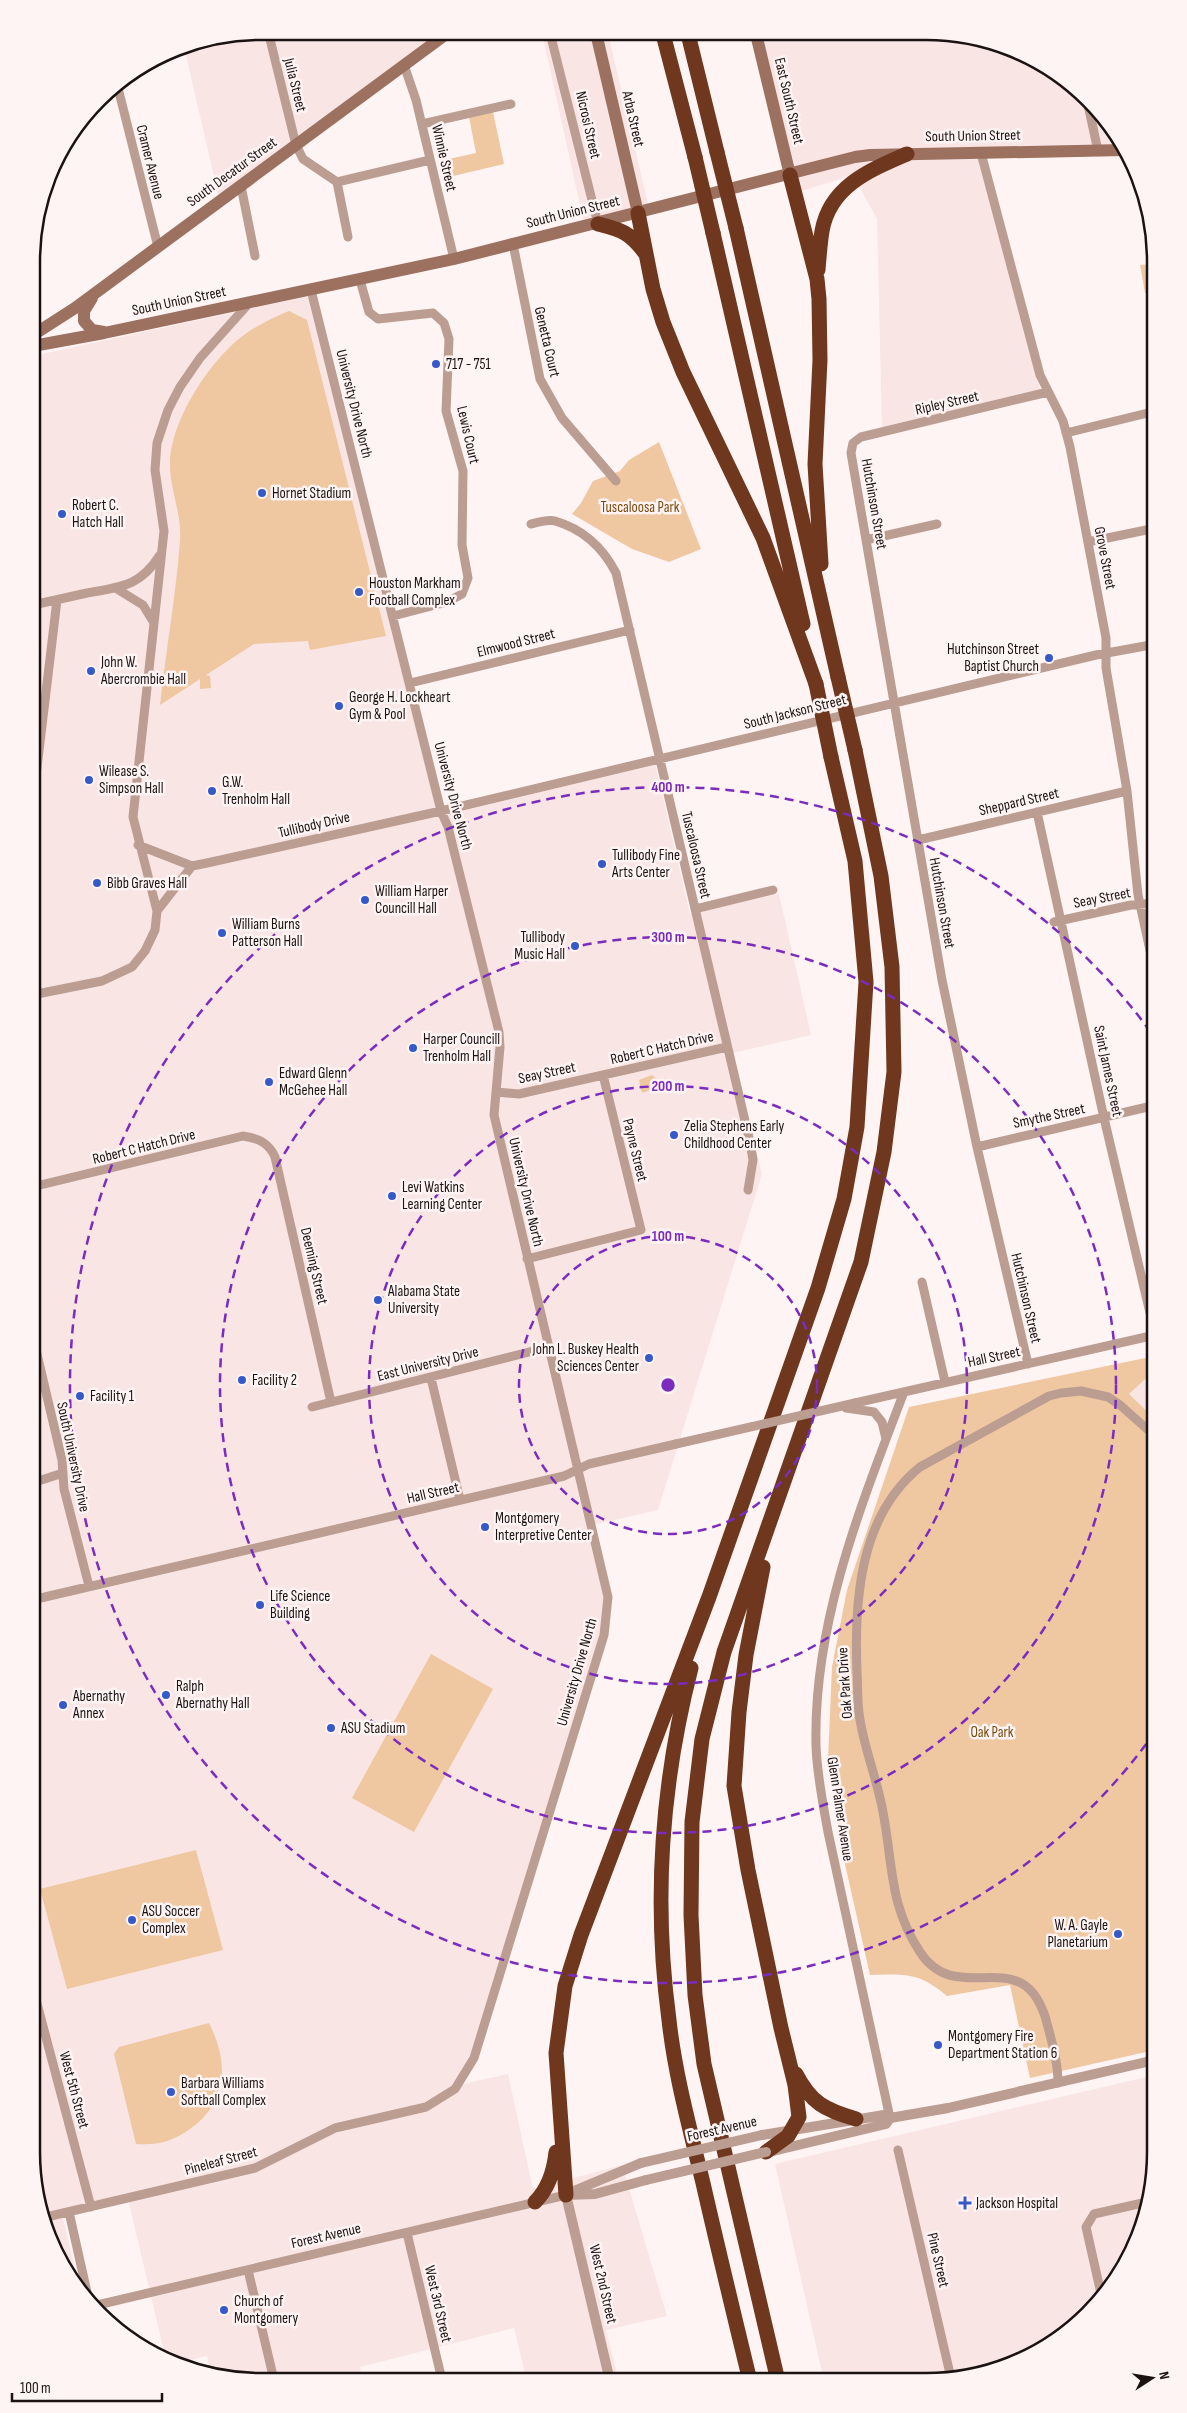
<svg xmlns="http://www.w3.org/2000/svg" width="1187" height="2413" viewBox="0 0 1187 2413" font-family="'Sofia Sans Condensed',sans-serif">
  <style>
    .built { fill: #f9e5e4 }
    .green { fill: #efc7a1 }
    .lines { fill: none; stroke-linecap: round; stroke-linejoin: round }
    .minor { stroke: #bb9d91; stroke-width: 9 }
    .tertiary { stroke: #bb9d91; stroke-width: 10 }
    .secondary { stroke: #9c7160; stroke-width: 12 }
    .motorway { stroke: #70371f; stroke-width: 15 }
    .minor-bridge { stroke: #bb9d91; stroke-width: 9 }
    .tertiary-bridge { stroke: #bb9d91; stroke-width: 10 }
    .motorway-bridge { stroke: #70371f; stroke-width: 15 }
    .ring { fill: none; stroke: #7b2cbf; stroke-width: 2.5; stroke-dasharray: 9 6 }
    .poi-dot { fill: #3559c9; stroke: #fff4f4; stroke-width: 2 }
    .labels { text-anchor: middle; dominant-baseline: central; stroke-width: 5; stroke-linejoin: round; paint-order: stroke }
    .street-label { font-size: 15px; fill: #1b1212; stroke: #fff4f4 }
    .poi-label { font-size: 15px; fill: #1b1212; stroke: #fff4f4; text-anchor: start }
    .park-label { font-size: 15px; fill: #7a4b0f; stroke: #fff4f4 }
    .rim { fill: none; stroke: #1b1212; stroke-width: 2.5 }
    .centre { fill: #7b2cbf; stroke: #fff4f4; stroke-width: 2.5 }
    .ring-label { font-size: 15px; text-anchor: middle; font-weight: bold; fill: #7b2cbf; stroke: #fff4f4; stroke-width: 5; stroke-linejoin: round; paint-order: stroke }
  </style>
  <rect width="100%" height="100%" fill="#fff4f4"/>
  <!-- built -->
  <path class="built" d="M261,31L444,32L221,207L184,47Z
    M542,33H608L648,204L583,219Z
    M751,34L970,36L1027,55L1077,88L1117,133L1127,155L987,159L1040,391L882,428L877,219L853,175L789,195Z
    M309,296L438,817L655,764L690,914L779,894L811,1035L733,1053L762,1174L658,1510L588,1526L605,1598L601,1631L471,2059L454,2086L508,2074L533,2189L622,2165L667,2316L606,2330L619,2381H527L514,2328L360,2367L362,2380H231L211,2374L207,2356L177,2363L166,2360L127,2195L61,2210L80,2291L70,2279L43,2225L31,2152L33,356Z
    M1155,1370V1419L1129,1394Z
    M1155,2075V2167L1138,2239L1108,2292L1054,2343L999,2370L926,2382L824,2381L775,2164Z"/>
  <!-- green -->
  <path class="green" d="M493,112L504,164L453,176L449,159L476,153L469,117Z
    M1156,264V293H1145L1140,265Z
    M289,311L307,320L386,636L310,650L308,641L254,644L206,675L210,676L211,688L200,689V679L160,705C166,650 176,595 180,540C182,514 170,490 170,465C169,425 205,369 234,343C250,329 269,319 289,311Z
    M659,442L701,549L669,562L632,549L572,514L581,503L593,481L620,471L629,460Z
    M652,1075L658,1080L659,1086L643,1093L641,1090L639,1080Z
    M1155,1356V1370L1129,1394L1155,1419V2050L1030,2078L1010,1985L947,1996C919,1972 904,1974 870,1975L840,1842L828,1761L832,1667L847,1590L909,1407Z
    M431,1654L493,1689L414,1832L352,1798Z
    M196,1850L223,1950L67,1989L40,1889Z
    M209,2023C229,2062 228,2102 190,2129C171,2142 159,2145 136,2144L114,2054L119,2047Z"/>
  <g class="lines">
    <!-- minor -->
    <path class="minor" d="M268,31L296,145L303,159L337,182L348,237
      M550,33L598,224
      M404,65L416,100L454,259
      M117,84L158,247
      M1087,100L1098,151
      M422,124L511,104
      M981,153L1040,375L1063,421L1070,447L1106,638V668L1127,791L1138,895L1156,978
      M337,182L430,160
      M241,186L255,256
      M513,244L540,379L562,418L616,481
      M360,280L369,312L378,319L433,313L444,323L449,339L446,411L463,471L462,545L468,578L462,594L447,602L393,616
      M1066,433L1156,411
      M531,524C538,522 548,519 555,521C583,529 603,548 616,573L750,1142L753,1160L748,1190
      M866,540L937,524
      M1088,542L1156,528
      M117,589L143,605L154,623
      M33,605C51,601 69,597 87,593C120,587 140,587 160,555
      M410,683L630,630
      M33,801L57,600
      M1037,812L1104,1118L1155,1334
      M918,840L1127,791
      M138,845L192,866L207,863L441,811L1096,655L1156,644
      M695,909L773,890
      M157,911L133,817L164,531L155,470L157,443L168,410L180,387L200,358L250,302
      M1054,922L1131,905L1156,903
      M32,995L102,981L132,967L145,951L155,930L157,911L192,866
      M496,1092L519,1094L727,1047
      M977,1147L1156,1105
      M32,1187L243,1136C258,1138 269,1143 275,1157L331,1402
      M527,1259L641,1230L603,1075
      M922,1282L945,1382
      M32,1333L62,1460L64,1489L89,1586
      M1028,1364L977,1147L942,980L851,453L853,443L861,437L1048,392
      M431,1378L460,1500
      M855,1403L1155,1335
      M312,1407L549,1347
      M846,1408L874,1412L882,1422L886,1439
      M32,1483L63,1473
      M32,1600L564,1476L589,1464L676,1444
      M31,1981L91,2207
      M1058,2083C1058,2064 1053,2046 1048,2027C1026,1935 959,2012 920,1952C889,1905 893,1864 883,1812C877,1778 863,1746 859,1713C857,1699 858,1685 857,1671C854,1600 860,1515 920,1467L1049,1396L1061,1393L1081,1391L1108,1397L1120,1405L1155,1436
      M890,2118L828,1832C823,1804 817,1775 816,1746C813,1623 861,1505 904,1392
      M898,2150L951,2378
      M69,2212L89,2301
      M42,2218L255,2168L335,2128L426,2107L455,2089L474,2058L604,1635L608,1597L494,1115L500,1047L499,1032L448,827L441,811L311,290
      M407,2233L442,2380
      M248,2270L274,2380
      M1102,2298L1086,2227L1094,2214L1147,2202
      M93,2306L566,2195"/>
    <!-- tertiary -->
    <path class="tertiary" d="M762,2135L884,2115L890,2118L948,2108L1155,2060
      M773,2151L886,2124L890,2118
      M569,2193L641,2163
      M566,2195L610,2381
      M566,2195L595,2194L646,2180"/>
    <!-- secondary -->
    <path class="secondary" d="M596,33L638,213
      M756,34L790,175
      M92,298L84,311V321L92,330L104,332
      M33,335L75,308L449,32
      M33,346L104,333L454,259L855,157L870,155L1125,150"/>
    <!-- motorway -->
    <path class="motorway" d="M663,34L695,157
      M688,34L717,152
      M790,175L817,279L819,299L820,360L815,464L821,564
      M638,213L653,289L663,322L683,372L763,538L816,684
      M598,224C621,230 630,232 645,253
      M736,228L838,677
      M713,233L803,624
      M818,270C819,257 820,244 822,231C830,186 870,170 907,154
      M763,1567L746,1655L739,1712L734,1786L748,1870L781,2028L795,2085L799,2117L788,2136L766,2152
      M691,1668C661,1786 653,1900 669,2020C675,2075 690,2129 703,2183C718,2249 734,2315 750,2381
      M796,2074C811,2103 825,2110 856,2119
      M566,2195L556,2053L565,1986L581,1935L709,1597L818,1288L844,1199L857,1127L866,982L855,861L831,757
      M535,2202C549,2188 554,2171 556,2152
      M778,2381L704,2064L695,1995L691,1915L692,1822L702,1739L724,1652L861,1262L884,1152L894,1072L892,967L881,876L855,750"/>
    <!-- minor-bridge -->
    <path class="minor-bridge" d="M676,1444L855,1403"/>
    <!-- tertiary-bridge -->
    <path class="tertiary-bridge" d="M641,2163L762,2135
      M646,2180L766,2152"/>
    <!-- motorway-bridge -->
    <path class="motorway-bridge" d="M717,152L736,228
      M695,157L713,233
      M838,677L855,750
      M816,684L831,757"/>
  </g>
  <!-- distance rings -->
  <g class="ring">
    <circle cx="668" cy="1385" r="149"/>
    <circle cx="668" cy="1385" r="299"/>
    <circle cx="668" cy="1385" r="448"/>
    <path d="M1155 1732A598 598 0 1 1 1155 1038"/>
  </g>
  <!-- markers -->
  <g class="poi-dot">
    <circle cx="436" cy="364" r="5"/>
    <circle cx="262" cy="493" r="5"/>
    <circle cx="62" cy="514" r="5"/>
    <circle cx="359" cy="592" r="5"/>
    <circle cx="1049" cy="658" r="5"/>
    <circle cx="91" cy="671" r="5"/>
    <circle cx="339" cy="706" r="5"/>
    <circle cx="89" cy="780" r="5"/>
    <circle cx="212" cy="791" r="5"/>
    <circle cx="602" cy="864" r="5"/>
    <circle cx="97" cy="883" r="5"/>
    <circle cx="365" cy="900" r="5"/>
    <circle cx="222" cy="933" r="5"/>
    <circle cx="575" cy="946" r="5"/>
    <circle cx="413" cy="1048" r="5"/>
    <circle cx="269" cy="1082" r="5"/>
    <circle cx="674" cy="1135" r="5"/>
    <circle cx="392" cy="1196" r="5"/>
    <circle cx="378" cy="1300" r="5"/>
    <circle cx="649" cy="1358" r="5"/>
    <circle cx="242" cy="1380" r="5"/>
    <circle cx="80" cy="1396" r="5"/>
    <circle cx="485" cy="1527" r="5"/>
    <circle cx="260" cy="1605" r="5"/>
    <circle cx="166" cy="1695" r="5"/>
    <circle cx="63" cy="1705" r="5"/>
    <circle cx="331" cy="1728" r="5"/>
    <circle cx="132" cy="1920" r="5"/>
    <circle cx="1118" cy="1934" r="5"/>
    <circle cx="938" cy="2045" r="5"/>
    <circle cx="171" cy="2092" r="5"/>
    <path d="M962.5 2195.5h5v5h5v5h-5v5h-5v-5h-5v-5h5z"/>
    <circle cx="224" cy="2310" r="5"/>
  </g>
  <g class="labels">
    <!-- street labels -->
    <g class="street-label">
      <text transform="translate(295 85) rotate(76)">Julia Street</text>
      <text transform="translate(789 101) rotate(77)">East South Street</text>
      <text transform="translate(633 119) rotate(77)">Arba Street</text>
      <text transform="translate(588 125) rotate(77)">Nicrosi Street</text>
      <text transform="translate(973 136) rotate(-1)">South Union Street</text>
      <text transform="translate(444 158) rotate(77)">Winnie Street</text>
      <text transform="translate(150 162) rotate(76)">Cramer Avenue</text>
      <text transform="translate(232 172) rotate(-36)">South Decatur Street</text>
      <text transform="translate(573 212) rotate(-14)">South Union Street</text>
      <text transform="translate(179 301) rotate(-12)">South Union Street</text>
      <text transform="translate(547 342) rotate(77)">Genetta Court</text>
      <text transform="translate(947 403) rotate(-13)">Ripley Street</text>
      <text transform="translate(354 404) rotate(76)">University Drive North</text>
      <text transform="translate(468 435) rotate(77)">Lewis Court</text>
      <text transform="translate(874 504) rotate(80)">Hutchinson Street</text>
      <text transform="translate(1105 558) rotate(79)">Grove Street</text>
      <text transform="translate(516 643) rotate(-14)">Elmwood Street</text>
      <text transform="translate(795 712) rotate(-14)">South Jackson Street</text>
      <text transform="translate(453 796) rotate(75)">University Drive North</text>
      <text transform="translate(1019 802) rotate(-13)">Sheppard Street</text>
      <text transform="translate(314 825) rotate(-13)">Tullibody Drive</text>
      <text transform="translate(696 855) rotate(77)">Tuscaloosa Street</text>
      <text transform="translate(1102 898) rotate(-11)">Seay Street</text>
      <text transform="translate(942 903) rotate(80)">Hutchinson Street</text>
      <text transform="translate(662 1048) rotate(-13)">Robert C Hatch Drive</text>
      <text transform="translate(1108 1071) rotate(78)">Saint James Street</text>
      <text transform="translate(547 1073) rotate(-12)">Seay Street</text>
      <text transform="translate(1049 1116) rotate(-12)">Smythe Street</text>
      <text transform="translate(144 1147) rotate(-14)">Robert C Hatch Drive</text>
      <text transform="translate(635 1150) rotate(76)">Payne Street</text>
      <text transform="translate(526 1192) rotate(77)">University Drive North</text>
      <text transform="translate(314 1266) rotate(77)">Deeming Street</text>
      <text transform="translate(1026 1298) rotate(77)">Hutchinson Street</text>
      <text transform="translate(994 1357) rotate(-12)">Hall Street</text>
      <text transform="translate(428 1364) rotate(-14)">East University Drive</text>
      <text transform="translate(73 1457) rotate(78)">South University Drive</text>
      <text transform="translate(433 1493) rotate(-13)">Hall Street</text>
      <text transform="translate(577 1672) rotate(-74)">University Drive North</text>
      <text transform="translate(845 1683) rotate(-94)">Oak Park Drive</text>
      <text transform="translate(840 1809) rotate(81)">Glenn Palmer Avenue</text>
      <text transform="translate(74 2090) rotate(75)">West 5th Street</text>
      <text transform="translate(722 2129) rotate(-13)">Forest Avenue</text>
      <text transform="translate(221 2161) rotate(-15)">Pineleaf Street</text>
      <text transform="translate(326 2236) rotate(-13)">Forest Avenue</text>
      <text transform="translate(938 2260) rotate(77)">Pine Street</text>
      <text transform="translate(603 2284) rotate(77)">West 2nd Street</text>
      <text transform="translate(438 2304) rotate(77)">West 3rd Street</text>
    </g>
    <!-- poi labels -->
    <g class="poi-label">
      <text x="446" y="364">717 - 751</text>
      <text x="272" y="493">Hornet Stadium</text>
      <text x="72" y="505">Robert C.<tspan x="72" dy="17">Hatch Hall</tspan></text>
      <text x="369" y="583">Houston Markham<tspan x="369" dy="17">Football Complex</tspan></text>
      <text x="1039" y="649" text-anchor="end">Hutchinson Street<tspan x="1039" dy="17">Baptist Church</tspan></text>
      <text x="101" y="662">John W.<tspan x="101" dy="17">Abercrombie Hall</tspan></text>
      <text x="349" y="697">George H. Lockheart<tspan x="349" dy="17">Gym &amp; Pool</tspan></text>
      <text x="99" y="771">Wilease S.<tspan x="99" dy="17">Simpson Hall</tspan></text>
      <text x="222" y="782">G.W.<tspan x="222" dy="17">Trenholm Hall</tspan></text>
      <text x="612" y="855">Tullibody Fine<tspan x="612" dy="17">Arts Center</tspan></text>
      <text x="107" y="883">Bibb Graves Hall</text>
      <text x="375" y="891">William Harper<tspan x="375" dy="17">Councill Hall</tspan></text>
      <text x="232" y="924">William Burns<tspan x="232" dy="17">Patterson Hall</tspan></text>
      <text x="565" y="937" text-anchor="end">Tullibody<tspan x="565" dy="17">Music Hall</tspan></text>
      <text x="423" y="1039">Harper Councill<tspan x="423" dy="17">Trenholm Hall</tspan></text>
      <text x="279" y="1073">Edward Glenn<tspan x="279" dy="17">McGehee Hall</tspan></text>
      <text x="684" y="1126">Zelia Stephens Early<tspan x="684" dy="17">Childhood Center</tspan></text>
      <text x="402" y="1187">Levi Watkins<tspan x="402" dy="17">Learning Center</tspan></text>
      <text x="388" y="1291">Alabama State<tspan x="388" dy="17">University</tspan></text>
      <text x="639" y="1349" text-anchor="end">John L. Buskey Health<tspan x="639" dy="17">Sciences Center</tspan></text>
      <text x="252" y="1380">Facility 2</text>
      <text x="90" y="1396">Facility 1</text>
      <text x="495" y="1518">Montgomery<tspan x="495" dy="17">Interpretive Center</tspan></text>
      <text x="270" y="1596">Life Science<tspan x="270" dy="17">Building</tspan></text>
      <text x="176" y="1686">Ralph<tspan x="176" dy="17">Abernathy Hall</tspan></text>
      <text x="73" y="1696">Abernathy<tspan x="73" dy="17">Annex</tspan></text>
      <text x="341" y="1728">ASU Stadium</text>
      <text x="142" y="1911">ASU Soccer<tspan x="142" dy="17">Complex</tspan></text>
      <text x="1108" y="1925" text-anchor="end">W. A. Gayle<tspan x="1108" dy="17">Planetarium</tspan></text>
      <text x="948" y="2036">Montgomery Fire<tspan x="948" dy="17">Department Station 6</tspan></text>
      <text x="181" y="2083">Barbara Williams<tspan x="181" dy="17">Softball Complex</tspan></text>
      <text x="976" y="2203">Jackson Hospital</text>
      <text x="234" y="2301">Church of<tspan x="234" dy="17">Montgomery</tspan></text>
    </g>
    <!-- park labels -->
    <g class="park-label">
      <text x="640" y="507">Tuscaloosa Park</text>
      <text x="992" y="1732">Oak Park</text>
    </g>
  </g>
  <!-- crop -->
  <path d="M0 0H1187V2413H0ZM261 40H926A221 221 0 0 1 1147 261V2152A221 221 0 0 1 926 2373H261A221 221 0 0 1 40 2152V261A221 221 0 0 1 261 40Z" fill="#fff4f4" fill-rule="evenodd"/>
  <path class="rim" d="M261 40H926A221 221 0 0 1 1147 261V2152A221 221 0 0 1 926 2373H261A221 221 0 0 1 40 2152V261A221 221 0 0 1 261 40Z"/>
  <circle cx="668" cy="1385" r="8" class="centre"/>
  <g class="ring-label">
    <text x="668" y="792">400 m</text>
    <text x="668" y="942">300 m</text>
    <text x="668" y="1091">200 m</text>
    <text x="668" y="1241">100 m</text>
  </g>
  <!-- north arrow -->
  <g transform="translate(1152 2378) rotate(78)" stroke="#fff4f4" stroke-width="4" paint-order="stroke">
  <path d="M0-4L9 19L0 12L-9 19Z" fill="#1b1212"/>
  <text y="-8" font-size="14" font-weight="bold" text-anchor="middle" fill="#1b1212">N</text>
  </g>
  <!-- scale -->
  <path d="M12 2393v8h150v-8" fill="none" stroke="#1b1212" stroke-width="2.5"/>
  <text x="20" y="2393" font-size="15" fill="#1b1212" stroke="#fff4f4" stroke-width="4" paint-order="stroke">100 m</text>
</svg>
